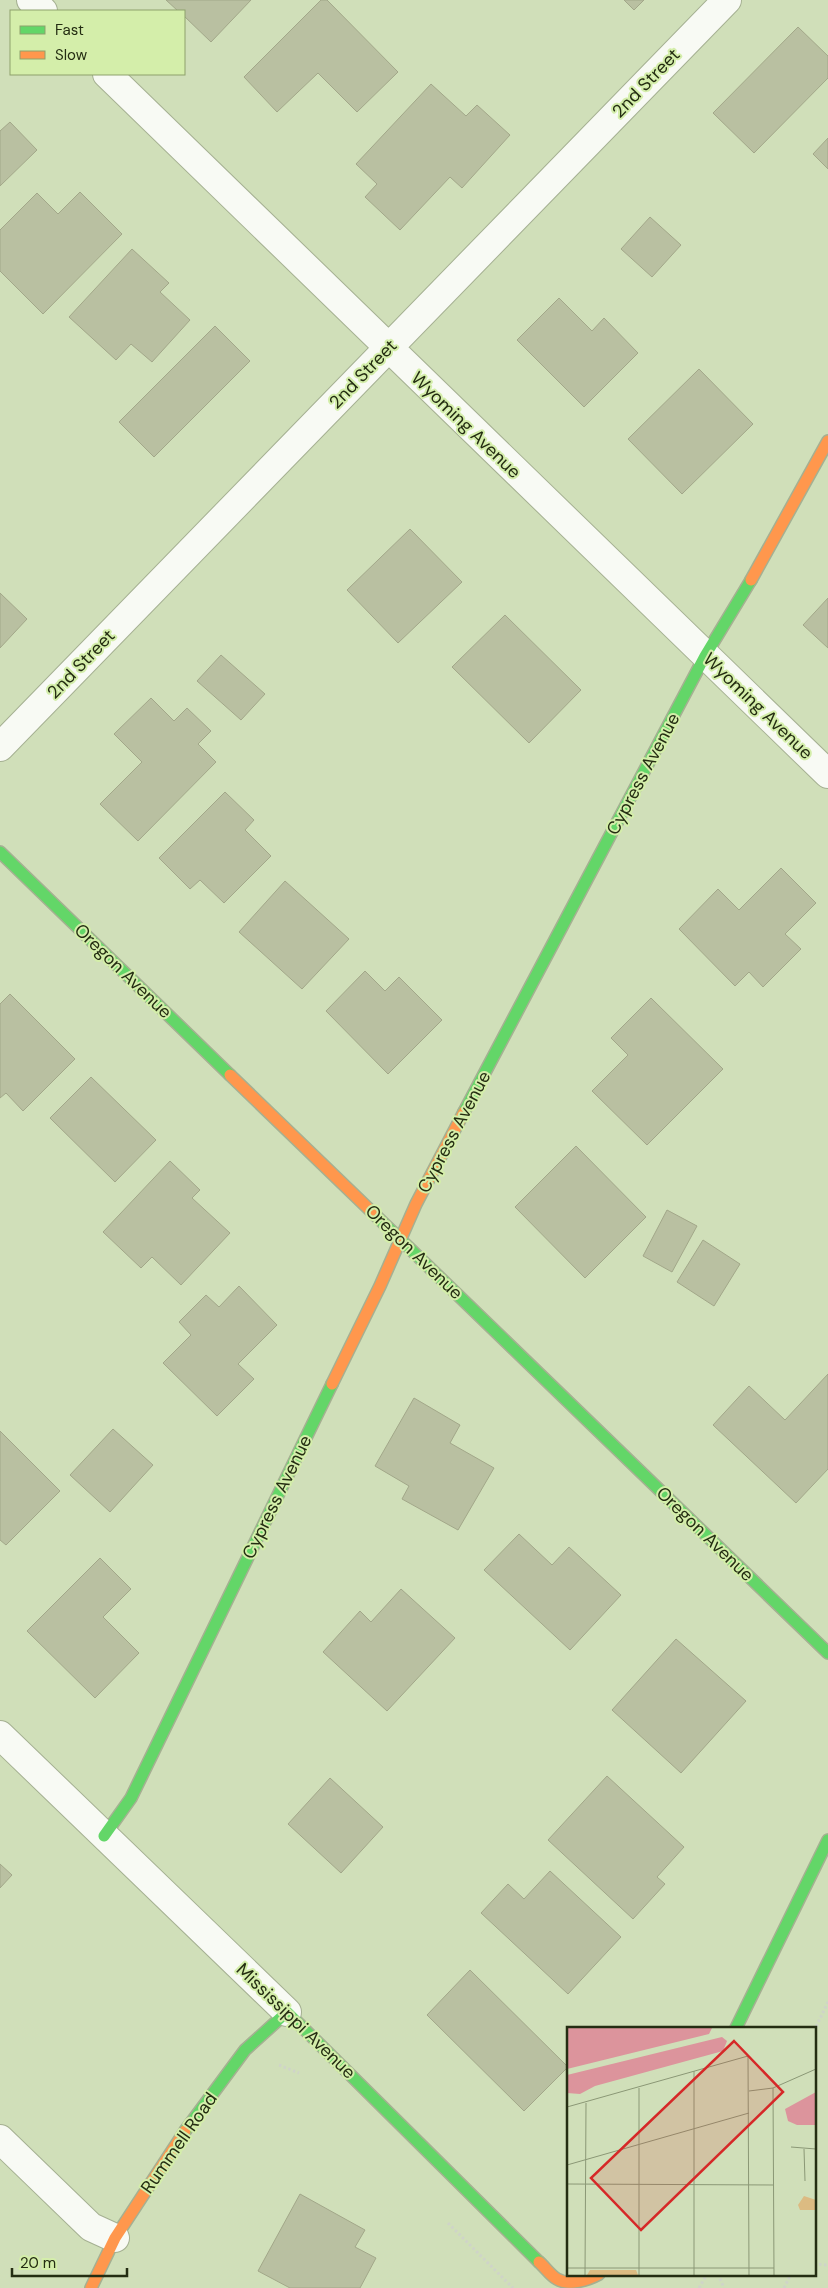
<svg xmlns="http://www.w3.org/2000/svg" width="828" height="2288" viewBox="0 0 828 2288" font-family="'DM Sans',sans-serif">
  <style>
    .building { fill: #b9c0a1; stroke: #a2a789 }
    .lines { fill: none; stroke-linecap: round; stroke-linejoin: round }
    .street-casing { stroke: #a5b092; stroke-width: 30 }
    .fast-casing { stroke: #a5b092; stroke-width: 14 }
    .slow-casing { stroke: #a5b092; stroke-width: 14 }
    .path { stroke: #cfd4c8; stroke-width: 3; stroke-dasharray: 2.5 2.5; stroke-linecap: butt }
    .street { stroke: #f8faf4; stroke-width: 28 }
    .fast { stroke: #63d668; stroke-width: 11 }
    .slow { stroke: #ff974d; stroke-width: 11 }
    .labels { text-anchor: middle; dominant-baseline: central; stroke-width: 4; stroke-linejoin: round; paint-order: stroke }
    .street-label { font-size: 18px; fill: #242d12; stroke: #d4eeaa }
    .inset-road { fill: none; stroke: #8b9876; stroke-width: 1 }
    .view { fill: #d62828; fill-opacity: 0.15; stroke: #d62828; stroke-width: 2.5 }
    .inset-edge { fill: none; stroke: #242d12; stroke-width: 2.5 }
  </style>
  <rect width="100%" height="100%" fill="#d0dfb9"/>
  <!-- building -->
  <path class="building" d="M166,0H251L211,42L184,16V11H178Z
    M321,0H327L398,72L357,112L318,73L277,112L244,77Z
    M624,0H644L634,10Z
    M798,27L828,56V78L754,153L713,113Z
    M431,84L466,116L477,105L510,135L462,188L450,177L400,230L365,197L377,184L356,164Z
    M10,122L37,150L0,186V131Z
    M828,138V169L813,154Z
    M80,192L122,234L43,314L0,271V230L37,193L58,214Z
    M650,217L681,245L652,277L621,249Z
    M132,249L169,283L160,292L190,320L152,362L131,344L116,360L69,317Z
    M559,298L592,331L604,318L638,353L584,407L517,340Z
    M215,326L250,361L154,457L119,422Z
    M699,369L753,424L682,494L628,439Z
    M410,529L462,582L398,643L347,590Z
    M0,593L27,619L0,648Z
    M828,598V648L803,625Z
    M505,615L581,690L529,743L452,667Z
    M221,655L265,694L241,720L197,681Z
    M151,698L174,721L187,708L211,731L198,744L216,762L138,841L100,804L142,762L114,734Z
    M225,792L254,820L245,830L271,856L224,903L200,880L190,889L159,858Z
    M781,868L816,903L785,934L801,949L763,987L749,972L735,986L679,929L718,889L739,910Z
    M285,881L349,939L302,989L239,932Z
    M365,971L385,991L399,977L442,1020L388,1074L326,1011Z
    M10,994L75,1059L23,1111L6,1093L0,1098V1004Z
    M651,998L723,1069L647,1145L592,1091L628,1055L611,1038Z
    M91,1077L156,1140L115,1182L50,1118Z
    M576,1146L646,1217L585,1278L515,1207Z
    M170,1161L200,1190L192,1198L230,1233L181,1285L152,1257L141,1268L103,1232Z
    M667,1210L697,1226L672,1272L643,1256Z
    M703,1240L740,1264L714,1306L677,1282Z
    M239,1286L277,1325L238,1364L254,1379L217,1416L163,1363L191,1335L179,1322L206,1295L219,1307Z
    M828,1374V1469L796,1503L713,1425L749,1386L785,1420Z
    M414,1398L460,1425L450,1443L494,1468L458,1530L402,1499L409,1486L375,1466Z
    M113,1429L153,1465L110,1512L70,1475Z
    M0,1431L60,1491L6,1545L0,1540Z
    M519,1534L552,1565L569,1547L621,1595L570,1650L484,1570Z
    M100,1558L131,1589L103,1617L139,1653L95,1698L27,1631Z
    M401,1589L455,1638L387,1711L323,1652L360,1611L371,1622Z
    M676,1639L746,1701L681,1773L612,1710Z
    M607,1776L684,1847L657,1877L665,1884L633,1919L548,1840Z
    M330,1778L383,1827L341,1873L288,1824Z
    M0,1864L12,1875L0,1888Z
    M550,1871L621,1937L568,1994L481,1913L508,1884L524,1899Z
    M470,1970L568,2067L524,2111L427,2015Z
    M300,2194L365,2230L355,2247L376,2258L360,2288H290L258,2271Z"/>
  <g class="lines">
    <!-- street casing -->
    <g class="street-casing">
      <path id="street" d="M31,0L43,11
        M107,74L828,774
        M0,747L727,0
        M0,1735L287,2012
        M0,2139L91,2227L115,2238"/>
    </g>
    <!-- fast casing -->
    <g class="fast-casing">
      <path id="fast" d="M0,852L230,1075
        M464,1112L705,656L751,580
        M373,1213L828,1653
        M104,1836L131,1798L332,1384
        M736,2028L828,1840
        M185,2131L245,2050L287,2012L539,2262"/>
    </g>
    <!-- slow casing -->
    <g class="slow-casing">
      <path id="slow" d="M751,580L828,441
        M230,1075L373,1213
        M332,1384L380,1286L416,1204L464,1112
        M539,2262C545,2267 550,2275 557,2279C569,2286 588,2280 599,2274
        M91,2288L115,2238L185,2131"/>
    </g>
    <!-- path -->
    <path class="path" d="M814,2031L828,2002
      M279,2065L299,2073
      M448,2223L513,2288
      M814,2264L828,2265
      M718,2274L724,2288
      M699,2288L707,2274
      M784,2288L791,2274"/>
    <!-- street -->
    <use href="#street" class="street"/>
    <!-- fast -->
    <use href="#fast" class="fast"/>
    <!-- slow -->
    <use href="#slow" class="slow"/>
  </g>
  <g class="labels">
    <!-- street labels -->
    <g class="street-label">
      <text transform="translate(646 83) rotate(-46)">2nd Street</text>
      <text transform="translate(363 374) rotate(-46)">2nd Street</text>
      <text transform="translate(466 425) rotate(44)">Wyoming Avenue</text>
      <text transform="translate(81 664) rotate(-46)">2nd Street</text>
      <text transform="translate(758 706) rotate(44)">Wyoming Avenue</text>
      <text transform="translate(643 774) rotate(-62)">Cypress Avenue</text>
      <text transform="translate(123 971) rotate(44)">Oregon Avenue</text>
      <text transform="translate(454 1132) rotate(-62)">Cypress Avenue</text>
      <text transform="translate(414 1252) rotate(44)">Oregon Avenue</text>
      <text transform="translate(277 1497) rotate(-64)">Cypress Avenue</text>
      <text transform="translate(705 1534) rotate(44)">Oregon Avenue</text>
      <text transform="translate(296 2021) rotate(44)">Mississippi Avenue</text>
      <text transform="translate(179 2143) rotate(-55)">Rummell Road</text>
    </g>
  </g>
  <!-- overview -->
  <g transform="translate(567 2027)">
    <rect width="249" height="249" fill="#d0dfb9"/>
    <path d="M237,169L249,173V183H233L231,178ZM23,243H69L71,248H20Z" fill="#dcbb82"/>
    <path d="M0,1H145L142,7L0,42ZM155,10L160,14L156,24L28,59L13,67L0,66V48ZM249,65V98H230L221,94L218,82Z" fill="#dc949c"/>
    <path class="inset-road" d="M206,61L207,248M182,64L206,61L249,42M0,80L181,29L182,248M224,120L249,122M237,122L238,154M0,138L182,86M0,157L207,158M0,241H207M18,248L19,76M72,248V61M127,248V44"/>
    <path class="view" d="M167,14L216,65L74,203L24,151Z"/>
    <rect width="249" height="249" class="inset-edge"/>
  </g>
  <!-- legend -->
  <rect x="10" y="10" width="175" height="65" fill="#d4eeaa" stroke="#8ea16d"/>
  <rect x="20" y="26" width="25" height="8" fill="#63d668" stroke="#8ea16d"/>
  <text x="55" y="35" font-size="15" fill="#242d12">Fast</text>
  <rect x="20" y="51" width="25" height="8" fill="#ff974d" stroke="#8ea16d"/>
  <text x="55" y="60" font-size="15" fill="#242d12">Slow</text>
  <!-- scale -->
  <path d="M12 2268v8h115v-8" fill="none" stroke="#242d12" stroke-width="2.5"/>
  <text x="20" y="2268" font-size="15" fill="#242d12" stroke="#d4eeaa" stroke-width="4" paint-order="stroke">20 m</text>
</svg>
